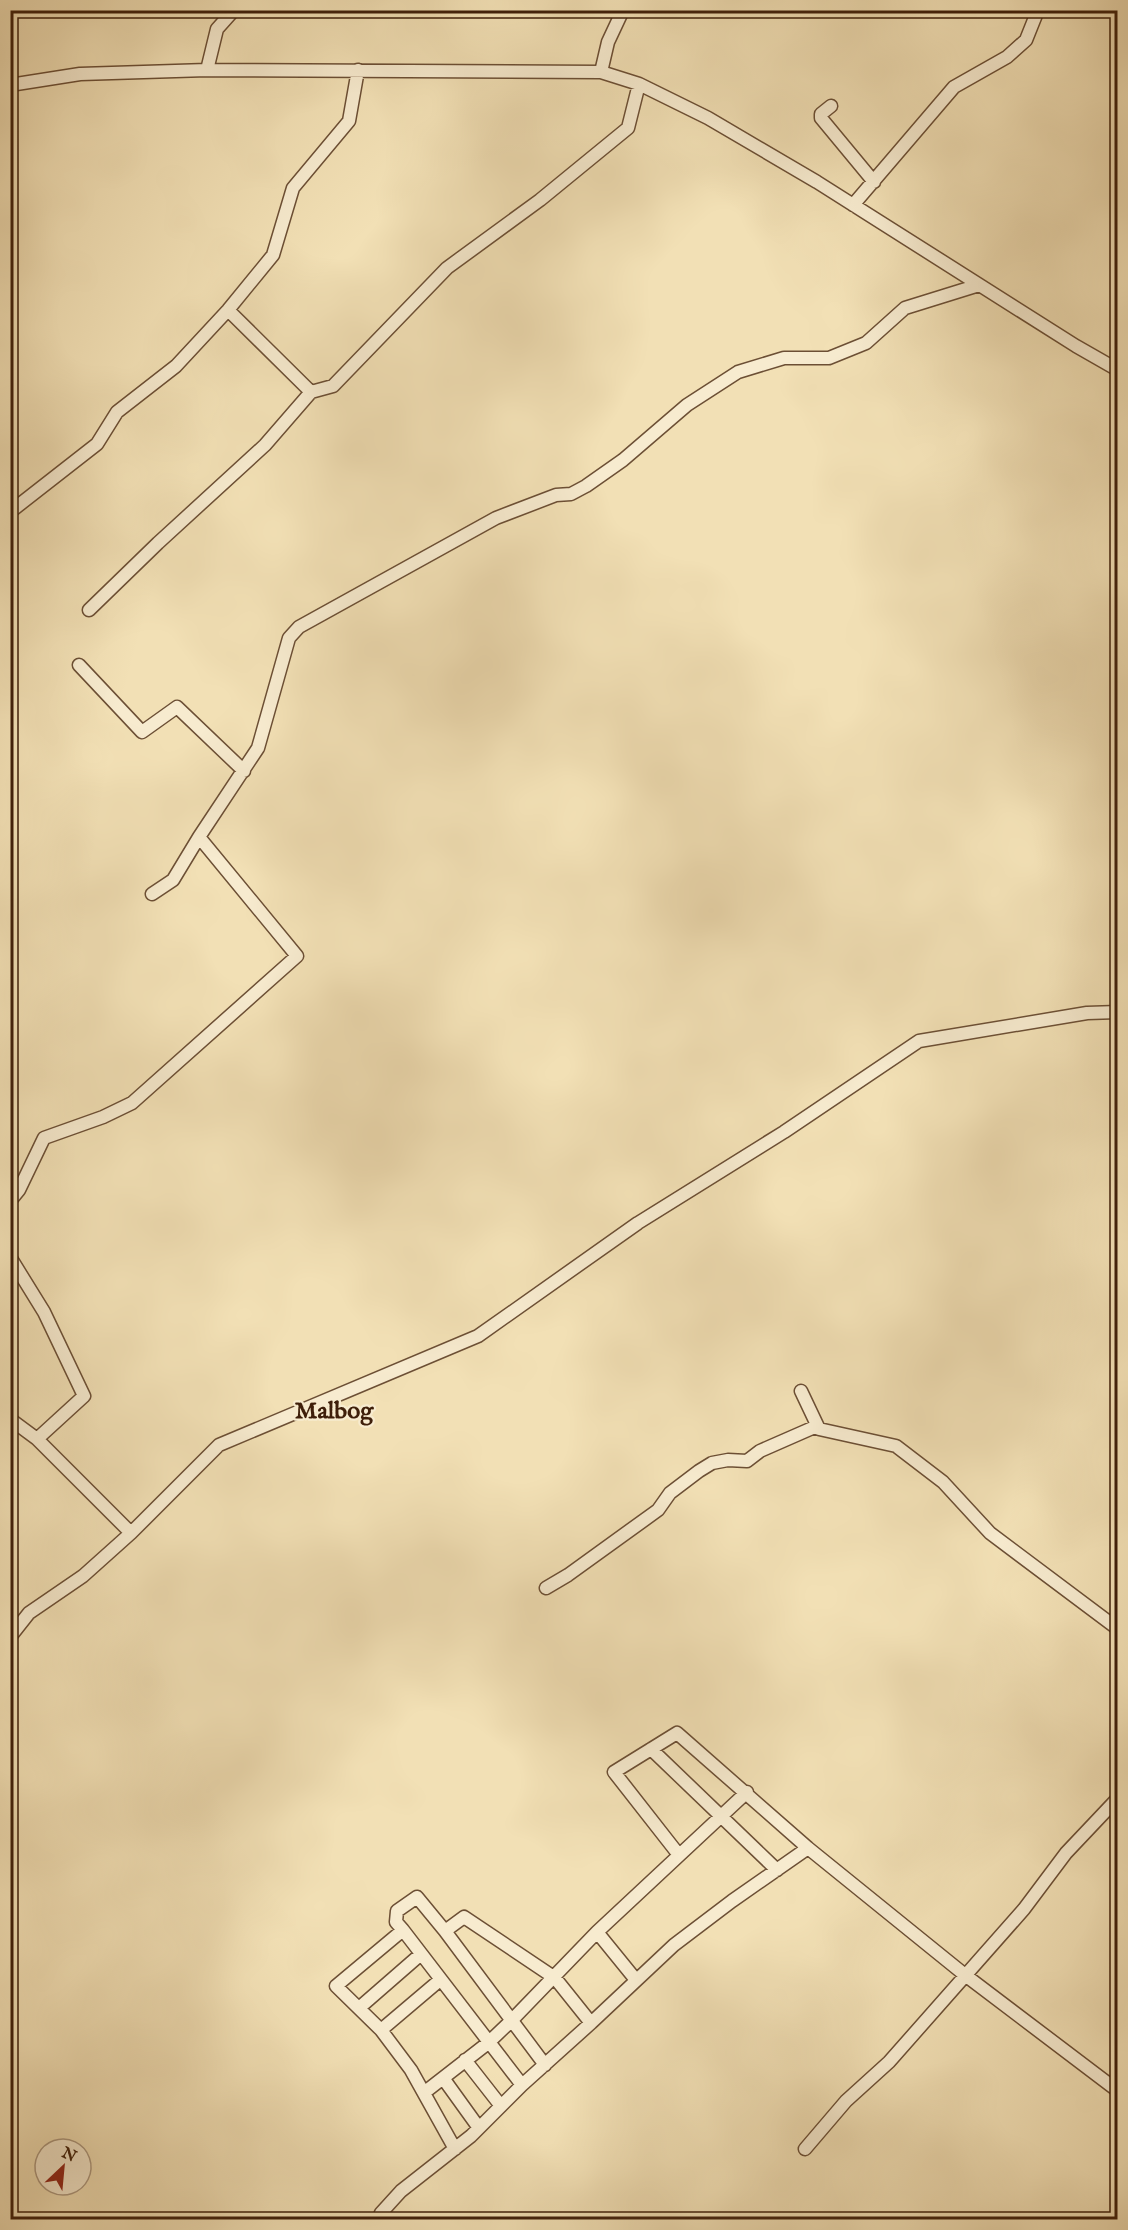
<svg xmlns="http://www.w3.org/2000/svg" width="1128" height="2230" viewBox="0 0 1128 2230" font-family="'IM FELL English',serif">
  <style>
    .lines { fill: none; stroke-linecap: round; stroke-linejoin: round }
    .minor-casing { stroke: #6c4f35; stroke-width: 15 }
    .minor { stroke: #f7ebcf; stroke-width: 12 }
    .labels { text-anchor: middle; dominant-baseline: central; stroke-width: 4.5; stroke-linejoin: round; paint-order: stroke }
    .quarter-label { font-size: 24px; font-weight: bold; fill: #3f1f0a; stroke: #f7ebcf }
  </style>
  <rect width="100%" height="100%" fill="#f2e0b5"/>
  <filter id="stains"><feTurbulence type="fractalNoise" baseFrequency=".00333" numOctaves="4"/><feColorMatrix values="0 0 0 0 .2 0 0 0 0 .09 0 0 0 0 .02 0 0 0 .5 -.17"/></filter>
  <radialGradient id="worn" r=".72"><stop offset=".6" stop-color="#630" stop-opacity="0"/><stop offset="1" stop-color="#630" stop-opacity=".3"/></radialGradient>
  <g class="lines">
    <!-- minor casing -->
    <g class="minor-casing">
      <path id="minor" d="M207,70L217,29L234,10
        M601,72L608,42L623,10
        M10,85L80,74L207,70L601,72L639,84L708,118L817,182L1076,346L1118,370
        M831,106L821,114V118L874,182
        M853,205L954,87L1007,57L1026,40L1038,10
        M311,392L333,386L447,268L540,200L628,128L639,84
        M10,512L97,444L117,412L176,366L228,310L273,255L293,188L349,121L358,70
        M89,610L158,543L265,445L311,392L228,310
        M79,665L142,732L177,707L244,771
        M152,894L173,880L199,837
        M10,1201L19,1190L44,1138L103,1117L132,1103L297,956L199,837L258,748L289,638L299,627L496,518L556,495L571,494L586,486L623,460L687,405L738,372L784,358H829L866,343L905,308L979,285
        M10,1257L44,1312L84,1396L37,1439
        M801,1391L819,1429L896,1446L943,1482L990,1533L1118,1629
        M10,1419L37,1439L131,1533
        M546,1588L568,1575L658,1510L670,1493L699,1471L712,1463L728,1460L747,1461L760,1451L817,1426
        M10,1637L29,1613L83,1576L131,1533L219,1445L478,1336L638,1223L784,1132L919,1041L1087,1013L1118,1012
        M651,1749L777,1870
        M679,1855L614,1772L677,1733L808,1848L965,1975L1118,2091
        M403,1930L396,1922L397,1911L417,1897L445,1931
        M597,1932L636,1980
        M359,2008L421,1954
        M381,2030L440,1980
        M465,2060L501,2106
        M545,2065L445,1931L464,1917L555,1978L591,2023
        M443,2078L479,2128
        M425,2092L488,2043L511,2021L597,1932L747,1792
        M455,2149L411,2070L381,2030L336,1986L403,1930L522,2085
        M805,2149L846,2101L889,2062L1024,1909L1066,1853L1118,1798
        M378,2220L381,2213L401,2191L471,2136L522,2085L591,2023L674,1945L732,1901L808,1848"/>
    </g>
    <!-- minor -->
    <use href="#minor" class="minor"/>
  </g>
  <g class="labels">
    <!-- quarter labels -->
    <g class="quarter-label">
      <text x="334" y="1411">Malbog</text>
    </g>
  </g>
  <!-- margin -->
  <rect width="1128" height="2230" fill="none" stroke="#f2e0b5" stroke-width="36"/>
  <rect x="12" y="12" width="1104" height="2206" fill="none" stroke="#3f1f0a" stroke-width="3"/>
  <rect x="18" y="18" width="1092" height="2194" fill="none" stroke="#3f1f0a" stroke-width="1.5"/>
  <!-- north arrow -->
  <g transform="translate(63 2167) rotate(26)"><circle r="28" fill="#f7ebcf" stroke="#ad9980" stroke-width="1.5"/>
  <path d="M0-4.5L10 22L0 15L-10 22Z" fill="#8f2418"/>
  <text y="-9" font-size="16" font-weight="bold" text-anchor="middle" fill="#3f1f0a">N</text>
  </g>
  <rect width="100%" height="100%" filter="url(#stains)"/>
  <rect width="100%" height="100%" fill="url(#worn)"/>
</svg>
